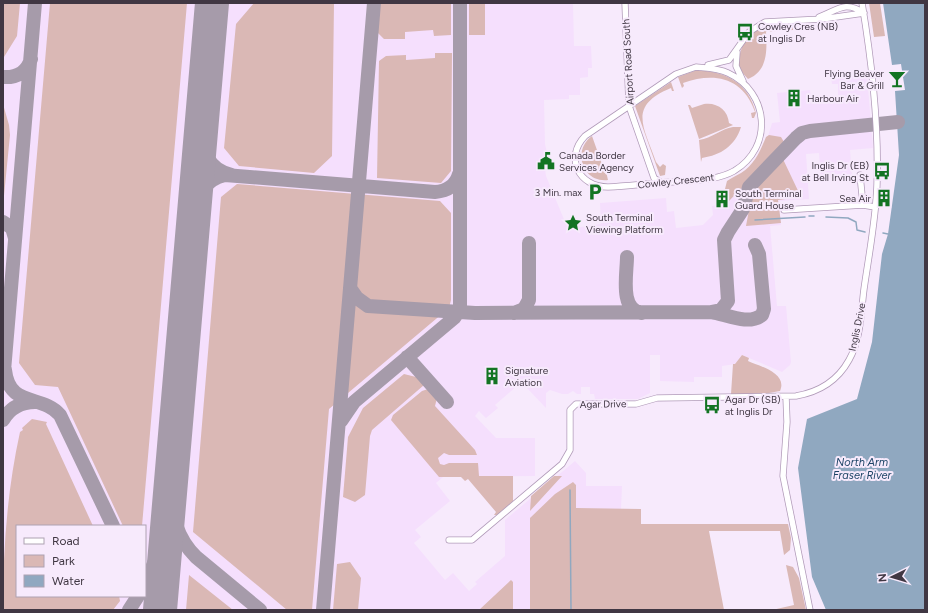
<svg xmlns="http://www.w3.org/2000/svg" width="928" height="613" viewBox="0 0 928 613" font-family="Figtree,sans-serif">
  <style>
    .built { fill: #f5dffd; fill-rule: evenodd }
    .green { fill: #dab8b5 }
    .water { fill: #90a8c0 }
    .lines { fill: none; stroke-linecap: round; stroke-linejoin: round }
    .stream { stroke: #90a8c0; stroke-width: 1.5 }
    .taxiway { stroke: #a69baa; stroke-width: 14 }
    .runway { stroke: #a69baa; stroke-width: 34 }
    .minor-casing { stroke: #b19bb9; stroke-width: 7 }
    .minor { stroke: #fff; stroke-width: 5.5 }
    .labels { text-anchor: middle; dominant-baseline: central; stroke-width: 4; stroke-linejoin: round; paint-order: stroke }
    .poi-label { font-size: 10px; fill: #403743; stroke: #f7eafc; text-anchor: start }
    .street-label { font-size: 10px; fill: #403743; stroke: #f7eafc }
    .water-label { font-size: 11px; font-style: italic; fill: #1d4466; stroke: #f7eafc }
  </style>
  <rect width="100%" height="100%" fill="#f7eafc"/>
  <!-- built -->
  <path class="built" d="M3,3H578L573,4L574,46H591L592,68H588V77L580,78V95H569V99L544,100L545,144L550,166L545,168L546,176L568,229L601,224L600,203L666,198L667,212L674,211L676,228L703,225L713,215L712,206L728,204L727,185L751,166L766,143L772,123L780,122L777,93L810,90L812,103L818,99L838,97V84H832L831,78L867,75L873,148L850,150L852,177L821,180L819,153L806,154L809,199L779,201L781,225L770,226L777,306H786L791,362L790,365L782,372L742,355L735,364L722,366V377H694V382L660,381V355H650V393L638,399H595L594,394H590V387H581V394H577L573,391L568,394H562L550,390L546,393V408L527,388L529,386L527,383L521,388L518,385L495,405L498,408L486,418L479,411L475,416L496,438H535V476L443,477L436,483L450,501L415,530L421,537L414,543L445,580L453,573L469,591L477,584L475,582L505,556V520L575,461L586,473V486H622L621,509H641V524H702L716,610H3ZM17,526H145V596H17Z"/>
  <!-- green -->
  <path class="green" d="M3,3H20L17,36L4,57H3Z
    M50,3H187L142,526H123L58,387L35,385L19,363Z
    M254,3H334L332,156L314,173L239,166L224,148L236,24Z
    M377,3H451V35L434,36L433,30L405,32V39H384L377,32Z
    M469,3H485V35H469Z
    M869,3H880L885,36L874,37Z
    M764,25H793V30L766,32C767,50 768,71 748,79L739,69C738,49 745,35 764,25Z
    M435,53H452L451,171L441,183L377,178L379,61L386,56L406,55V60L435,58Z
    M697,70C726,72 748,82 756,113L754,118H752L751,113L755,112C743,77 714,72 683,83L684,86L682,88L678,77Z
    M671,82L674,91H672L671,88C627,106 644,127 656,162L660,167L663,164L666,166L665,175L660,176L635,106Z
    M3,104L9,125L10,135L3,206Z
    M704,104C717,102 728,110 729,123L733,125L699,139L688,105H690L692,108Z
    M733,127H741C735,146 721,155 702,158L701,162L699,140C712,138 721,129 733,127Z
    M769,135L781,137L784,142L782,146L728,202L726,203L725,189L727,181C731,178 736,176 741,173C755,164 760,151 766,137Z
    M592,136L603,167H605L608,180C582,183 572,150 592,136Z
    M782,157L801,197L778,200L781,223L746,226L749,210L750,189Z
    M237,184L440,201L451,213V300L449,308L329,409L312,610H287L193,532L221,197Z
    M742,355L749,358L748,361C759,366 788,373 780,391L757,395L731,394L733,364H735Z
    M404,374L416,377L424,385L372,430L370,436L365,495L355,502L343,497L348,437L363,408Z
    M428,389L437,398L435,406L475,450L477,455H449L444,453L438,458L440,464L444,465L449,463H478L479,476H513V501L498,515H494L496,512L468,479L465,481L461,477H439L391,420L393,415L422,391Z
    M32,419L47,422L46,424L93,526H17V596H119L120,601L113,610H3C3,550 7,491 20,432L23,430L22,428Z
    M554,476H562L530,511L531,496Z
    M573,482L576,485V508L641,509V524H788L791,538L790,550L784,555L780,531H709L724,610H530V518L555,494Z
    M350,562L361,578L358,610H333L337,564Z
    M786,565L793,567L799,578L806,610H772L794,605Z
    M189,575L233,610H186Z
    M511,580L513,582V610H479Z"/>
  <!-- water -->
  <path class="water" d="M883,3H925V610H826L812,577L798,468L807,419L857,399L872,342L882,254L888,234L899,155L895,91L905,90L901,64L892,65Z"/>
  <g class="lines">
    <!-- stream -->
    <path class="stream" d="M809,216H814
      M826,217L848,218L856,222L857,230L865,232
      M755,220L805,217
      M883,233L888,234
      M570,490L571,610"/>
    <!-- taxiway -->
    <path class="taxiway" d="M3,77C17,78 27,72 31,59
      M202,127C202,150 207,170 232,175
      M194,217C198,196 203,180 225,175L435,192C448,191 456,185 459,174
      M3,222L12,228L15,238
      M627,257C627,274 619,310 642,313
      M350,288L357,298L368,306L475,313L711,312C726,314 748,326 762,315L764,309L759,254L755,245
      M711,312L721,310L728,301L724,240L728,232L743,209L749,187L796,138L802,133L810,131L898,122
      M514,313L524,309L529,300V243
      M407,357L447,402
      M5,370C9,408 42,394 60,415L113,526
      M3,383L35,3
      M3,420C10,408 21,402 35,402
      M341,421L354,402L454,318L460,309V3
      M171,489C172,516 176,537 196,557L260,610
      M145,584L158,554L168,507
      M129,610L138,596
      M323,610L374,3"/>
    <!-- runway -->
    <path class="runway" d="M160,610L212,3"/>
    <!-- minor casing -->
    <g class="minor-casing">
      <path id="minor" d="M625,3L629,106L654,178L660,182
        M819,17C838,10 845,0 864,13
        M737,52L736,66L743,81
        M708,65L729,60L749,32L765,22L822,19L864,13
        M696,67C707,68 718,68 728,73C769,92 774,147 734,171C716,181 692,180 672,182C651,183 629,186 608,187C579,187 564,158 585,136L676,74Z
        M860,175L863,205
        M784,210L863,205L875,207
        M786,397L787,422L783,476L810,610
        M449,540H472L562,464L570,450V410L576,404H636L657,398L796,396C819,392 838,380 849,360C861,339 861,312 864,289C869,254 876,219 877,184C879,123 872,63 862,3"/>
    </g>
    <!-- minor -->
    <use href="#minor" class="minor"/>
  </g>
  <!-- icons -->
  <defs>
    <g id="bus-bare" transform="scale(1.38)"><path d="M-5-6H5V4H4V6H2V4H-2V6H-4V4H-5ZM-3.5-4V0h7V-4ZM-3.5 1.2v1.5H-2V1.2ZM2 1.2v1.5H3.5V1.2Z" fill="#137423" stroke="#f7eafc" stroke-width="2.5" paint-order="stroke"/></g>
    <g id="bar-bare" transform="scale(1.38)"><path d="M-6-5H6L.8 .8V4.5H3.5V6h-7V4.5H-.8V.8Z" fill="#137423" stroke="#f7eafc" stroke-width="2.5" paint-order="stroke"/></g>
    <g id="building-bare" transform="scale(1.38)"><path d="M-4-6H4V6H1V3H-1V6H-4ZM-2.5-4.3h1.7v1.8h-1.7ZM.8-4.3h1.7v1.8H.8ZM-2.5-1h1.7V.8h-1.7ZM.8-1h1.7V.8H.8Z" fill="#137423" stroke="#f7eafc" stroke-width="2.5" paint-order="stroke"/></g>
    <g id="civic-bare" transform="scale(1.38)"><path d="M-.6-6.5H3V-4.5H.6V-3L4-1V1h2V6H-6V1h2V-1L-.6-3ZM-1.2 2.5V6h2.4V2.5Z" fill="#137423" stroke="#f7eafc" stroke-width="2.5" paint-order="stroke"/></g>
    <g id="parking-bare" transform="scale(1.38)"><path d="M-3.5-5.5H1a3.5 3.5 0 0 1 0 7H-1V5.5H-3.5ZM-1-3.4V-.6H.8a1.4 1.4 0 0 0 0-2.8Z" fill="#137423" stroke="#f7eafc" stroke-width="2.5" paint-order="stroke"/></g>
    <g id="sight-bare" transform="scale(1.38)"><path d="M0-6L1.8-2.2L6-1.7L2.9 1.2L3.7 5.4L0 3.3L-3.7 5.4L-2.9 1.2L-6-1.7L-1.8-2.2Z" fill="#137423" stroke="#f7eafc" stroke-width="2.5" paint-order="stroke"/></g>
  </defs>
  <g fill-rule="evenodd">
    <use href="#bus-bare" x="745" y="32"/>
    <use href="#bar-bare" x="897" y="79"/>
    <use href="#building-bare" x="794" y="98"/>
    <use href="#civic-bare" x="546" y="161"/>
    <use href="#bus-bare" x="882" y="171"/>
    <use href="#parking-bare" x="595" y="192"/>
    <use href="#building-bare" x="884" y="198"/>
    <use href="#building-bare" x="722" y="199"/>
    <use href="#sight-bare" x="573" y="223"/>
    <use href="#building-bare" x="492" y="376"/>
    <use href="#bus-bare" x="712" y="405"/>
  </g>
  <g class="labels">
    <!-- poi labels -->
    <g class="poi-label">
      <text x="758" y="26">Cowley Cres (NB)<tspan x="758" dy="12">at Inglis Dr</tspan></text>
      <text x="884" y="73" text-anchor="end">Flying Beaver<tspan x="884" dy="12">Bar &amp; Grill</tspan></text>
      <text x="807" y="98">Harbour Air</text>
      <text x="559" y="155">Canada Border<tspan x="559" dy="12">Services Agency</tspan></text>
      <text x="869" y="165" text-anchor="end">Inglis Dr (EB)<tspan x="869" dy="12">at Bell Irving St</tspan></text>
      <text x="582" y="192" text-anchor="end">3 Min. max</text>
      <text x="735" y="193">South Terminal<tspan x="735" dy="12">Guard House</tspan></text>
      <text x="871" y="198" text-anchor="end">Sea Air</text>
      <text x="586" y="217">South Terminal<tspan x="586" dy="12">Viewing Platform</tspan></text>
      <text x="505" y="370">Signature<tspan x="505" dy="12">Aviation</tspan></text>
      <text x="725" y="399">Agar Dr (SB)<tspan x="725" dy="12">at Inglis Dr</tspan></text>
    </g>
    <!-- street labels -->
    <g class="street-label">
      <text transform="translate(628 62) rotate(-93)">Airport Road South</text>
      <text transform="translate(676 181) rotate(-6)">Cowley Crescent</text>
      <text transform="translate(857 327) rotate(-78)">Inglis Drive</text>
      <text transform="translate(603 404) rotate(-1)">Agar Drive</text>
    </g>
    <!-- water labels -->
    <g class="water-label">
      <text x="862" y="462">North Arm<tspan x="862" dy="13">Fraser River</tspan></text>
    </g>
  </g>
  <!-- border -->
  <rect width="928" height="613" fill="none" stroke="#403743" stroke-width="8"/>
  <!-- legend -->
  <rect x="16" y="525" width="130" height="72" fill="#f7eafc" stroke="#aea2b2"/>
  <rect x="24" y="538" width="20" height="6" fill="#ffffff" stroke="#aea2b2"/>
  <text x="52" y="545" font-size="12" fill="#403743">Road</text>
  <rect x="24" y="555" width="20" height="12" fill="#dab8b5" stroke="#aea2b2"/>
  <text x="52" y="565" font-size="12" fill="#403743">Park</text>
  <rect x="24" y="575" width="20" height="12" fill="#90a8c0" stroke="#aea2b2"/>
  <text x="52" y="585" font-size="12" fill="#403743">Water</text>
  <!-- north arrow -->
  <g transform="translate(892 577) rotate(265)" stroke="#f7eafc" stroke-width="3" paint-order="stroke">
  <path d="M0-3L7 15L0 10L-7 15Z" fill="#403743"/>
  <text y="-6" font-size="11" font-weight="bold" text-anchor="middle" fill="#403743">N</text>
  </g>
</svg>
